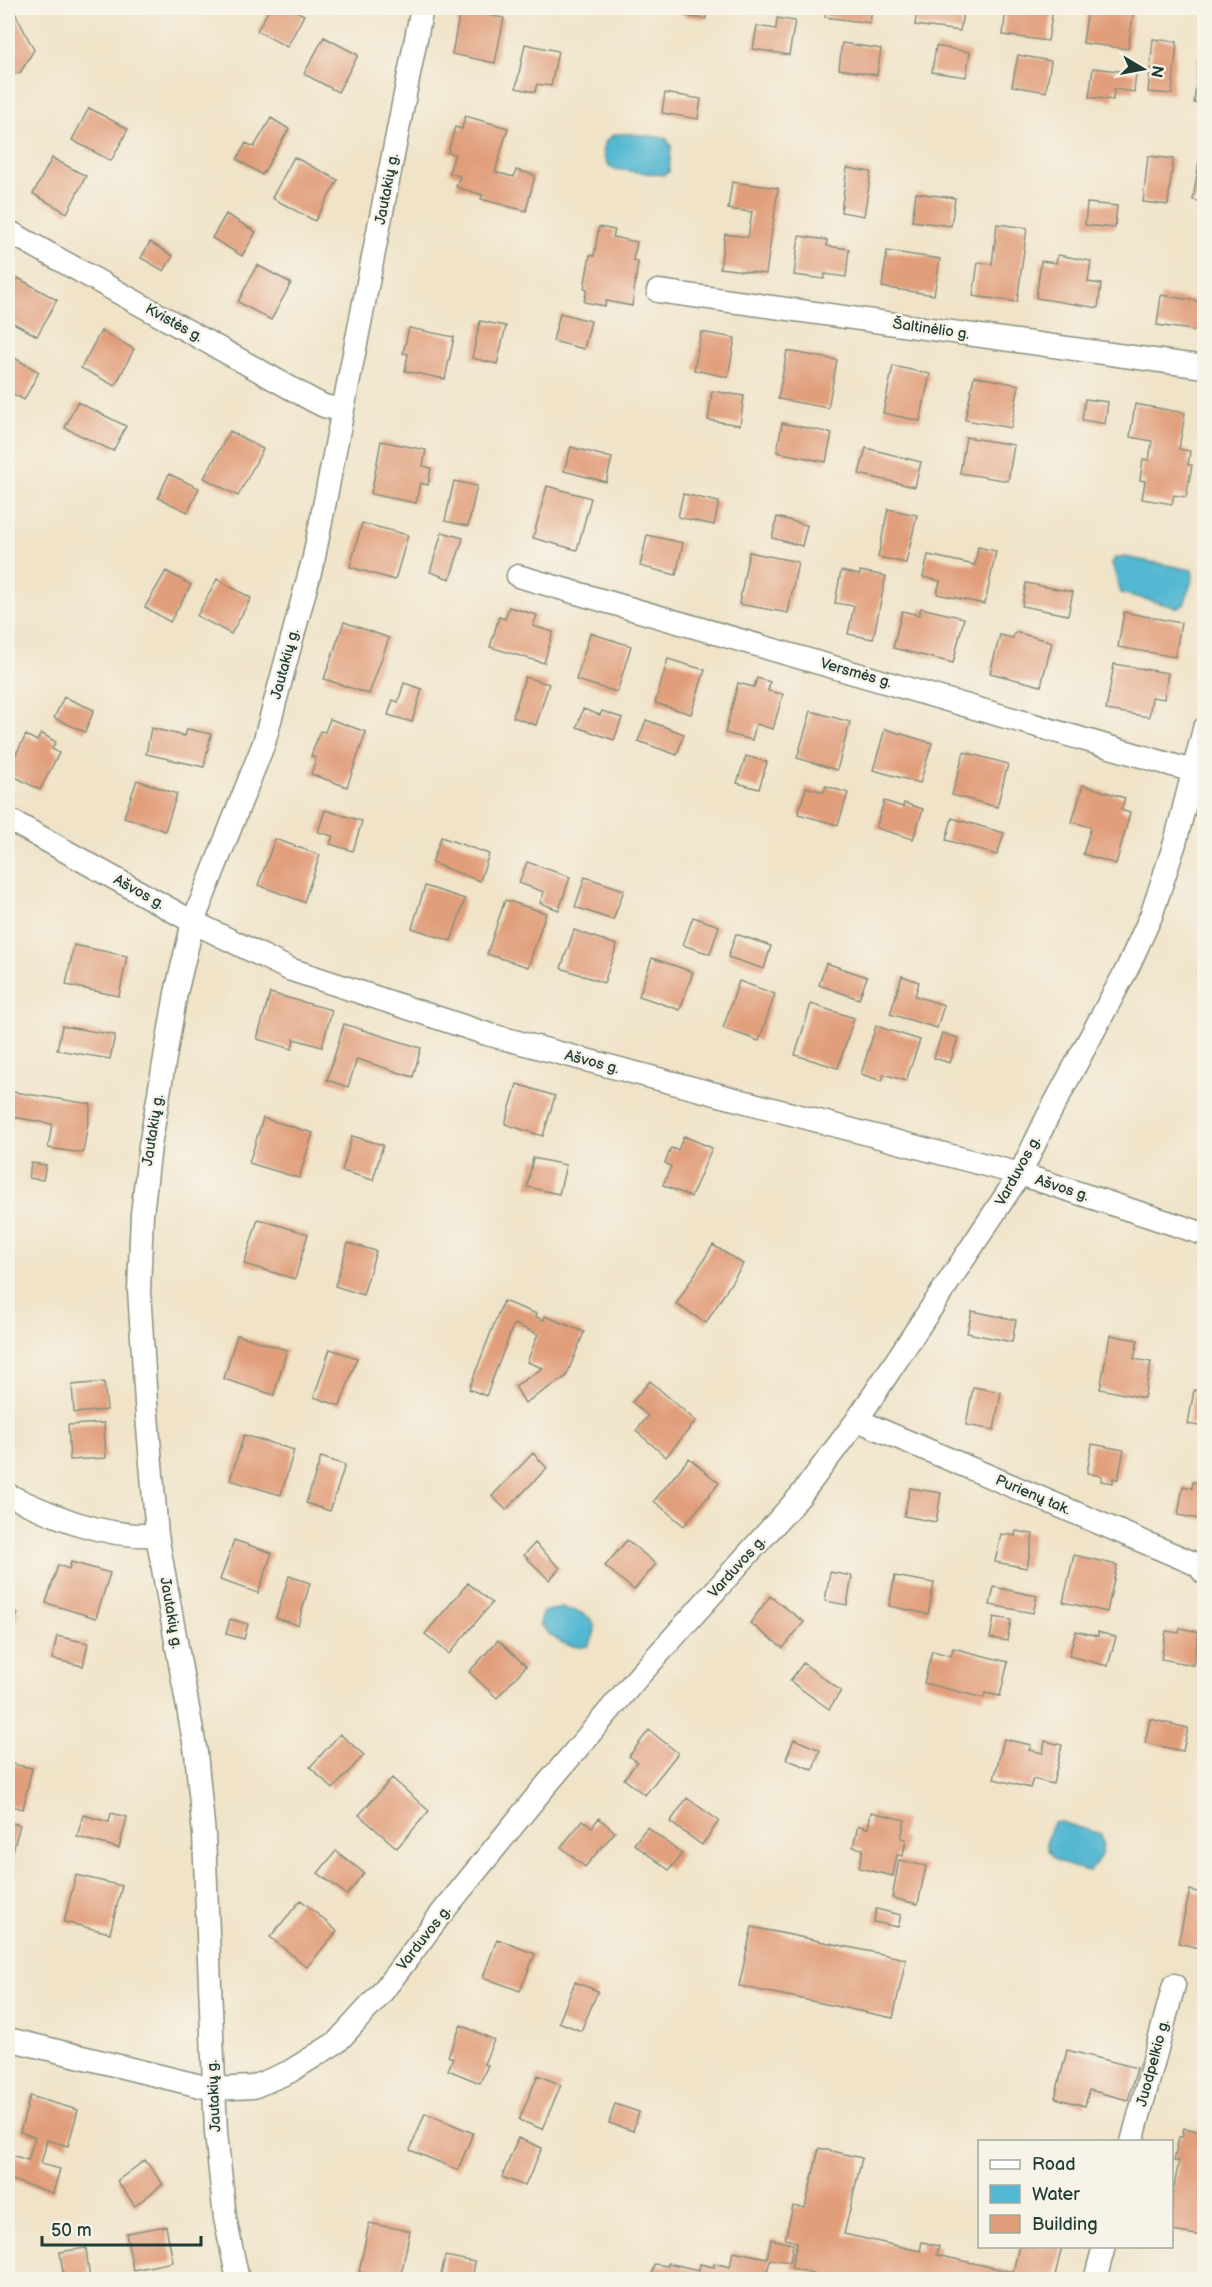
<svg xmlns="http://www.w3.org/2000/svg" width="1212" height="2287" viewBox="0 0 1212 2287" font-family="'Balsamiq Sans',sans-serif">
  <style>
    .water { fill: #53b8d1; stroke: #397a82; stroke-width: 1.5 }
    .building { fill: #e19e7a }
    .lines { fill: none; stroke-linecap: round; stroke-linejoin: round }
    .minor-casing { stroke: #88907e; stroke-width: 25 }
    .minor { stroke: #fff; stroke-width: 22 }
    .labels { text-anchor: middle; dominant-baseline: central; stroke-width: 5; stroke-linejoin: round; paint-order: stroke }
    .street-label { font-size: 15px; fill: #1f3d34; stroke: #f7f3e8 }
  </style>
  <rect width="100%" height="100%" fill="#f7f3e8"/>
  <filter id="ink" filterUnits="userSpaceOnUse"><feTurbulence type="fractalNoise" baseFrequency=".0167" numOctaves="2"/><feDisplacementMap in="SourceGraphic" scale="12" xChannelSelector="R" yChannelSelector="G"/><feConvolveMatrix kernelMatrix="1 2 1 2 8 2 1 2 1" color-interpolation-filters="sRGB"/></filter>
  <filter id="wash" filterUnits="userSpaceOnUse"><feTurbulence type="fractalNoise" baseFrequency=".008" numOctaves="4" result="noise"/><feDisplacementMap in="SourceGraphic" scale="24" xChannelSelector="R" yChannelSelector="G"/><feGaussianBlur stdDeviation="1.35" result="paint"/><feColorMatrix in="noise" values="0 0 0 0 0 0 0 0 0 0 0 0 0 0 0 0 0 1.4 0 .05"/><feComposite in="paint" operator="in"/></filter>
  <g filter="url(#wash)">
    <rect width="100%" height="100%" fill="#f0e3c8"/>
    <!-- water -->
    <path class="water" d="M617,134H631L666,138L671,146L669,172L663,175L613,169C600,158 599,140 617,134Z
      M1125,557L1192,570L1193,577L1184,605L1178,608L1121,593L1112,563L1115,558Z
      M561,1608C585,1612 606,1620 588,1646C568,1650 553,1640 540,1624V1618L543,1612Z
      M1061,1822L1101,1834C1106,1847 1100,1861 1090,1871C1062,1866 1034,1856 1053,1823Z"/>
    <g id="blocks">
      <!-- building -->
      <path class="building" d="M8,8L15,13L34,50L20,73L8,74Z
        M270,8H290L304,15L287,47L257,31Z
        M686,8H707L706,19L684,16Z
        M826,8H872L870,23L825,17Z
        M917,8H964L960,31L915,25Z
        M1006,8H1053L1048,41L1003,35Z
        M1088,8H1134L1128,49L1083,43Z
        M460,10L504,18L495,63L452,54Z
        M777,18L795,21L789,55L753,49L757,26L776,29Z
        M324,37L358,55L338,92L304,74Z
        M1153,39L1177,42L1172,94L1148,92Z
        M842,43L881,49L877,75L839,69Z
        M525,44L558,51L551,86L537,84L535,92L516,88Z
        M936,46L970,52L966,77L932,72Z
        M1018,55L1051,61L1046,92L1012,86Z
        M1199,56L1204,57V104L1194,103Z
        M1093,68L1136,73L1134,92L1114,89L1113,100L1089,97Z
        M665,93L701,99L698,119L662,113Z
        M89,108L128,129L111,161L72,140Z
        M465,116L508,128L495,172L514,177L516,170L535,175L526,211L481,199L483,195L456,187L460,176L449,173L455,154L448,153L455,127L462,129Z
        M271,118L289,129L262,175L237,159L246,143L254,147Z
        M1148,156L1173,159L1168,205L1143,202Z
        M294,157L338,180L315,221L272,198Z
        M52,158L86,176L67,213L33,194Z
        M1199,161L1204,162V202L1193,200Z
        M847,168L871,172L864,216L841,212Z
        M732,182L778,188L766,274L720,268L725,234L748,237L752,212L728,209Z
        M916,193L955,198L951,226L912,221Z
        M1087,203L1117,206L1115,228L1085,225Z
        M226,214L256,232L242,256L212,238Z
        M997,224L1027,228L1017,302L973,296L978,262L992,264Z
        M599,227L615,230L613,237L637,242L633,260L638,261L632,306L606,301L605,306L584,302L587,289L584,288L590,255L594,256Z
        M799,236L827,240V246L849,249L846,277L825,274L824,279L794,275Z
        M150,242L173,256L164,271L141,258Z
        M887,251L940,259L934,295L882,287Z
        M1058,255L1091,261L1088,282L1101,284L1098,308L1036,298L1041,261L1056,263Z
        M257,265L291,283L271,320L238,302Z
        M18,278L57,300L37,336L8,320V283L14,286Z
        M1161,295L1204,302V332L1157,325Z
        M560,313L591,321L584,349L553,341Z
        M480,321L506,326L497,364L472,358Z
        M409,328L454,337L445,379L405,371L408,354L403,353Z
        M101,331L134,349L115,386L81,368Z
        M701,332L735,338L728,377L694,370Z
        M787,351L837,360L828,408L778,399Z
        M11,356L39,372L24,400L8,391V362Z
        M893,366L930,374L920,421L883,413Z
        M974,376L1019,385L1011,428L965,420Z
        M712,391L744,396L740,425L708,420Z
        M1085,399L1108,402L1105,424L1082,420Z
        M77,402L126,426L113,451L65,428Z
        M1135,404L1185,413L1179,449L1190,451L1188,465H1192L1186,497L1174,495L1172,504L1142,499L1145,481L1140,480L1143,459L1149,460L1152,441L1130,437Z
        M782,423L832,433L826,462L777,452Z
        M230,431L263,449L238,496L204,478Z
        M966,437L1014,445L1008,481L960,473Z
        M381,441L426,450L423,466L431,468L428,485L420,483L416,503L371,494Z
        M571,447L612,458L606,482L564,471Z
        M866,448L921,462L915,487L859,474Z
        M169,474L199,488L188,512L158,498Z
        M454,481L477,486L468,526L445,521Z
        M547,486L591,498L577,550L533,538Z
        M683,494L719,502L714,525L678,517Z
        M888,509L917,515L906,563L878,557Z
        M777,517L807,525L802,546L772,538Z
        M362,523L408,535L395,580L350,567Z
        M442,532L463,538L450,579L430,572Z
        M647,535L683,543L676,575L640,566Z
        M978,547L996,551L985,604L937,594L940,581L923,577L928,555L975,565Z
        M749,552L798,562L788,613L739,604Z
        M166,571L191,585L170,622L145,607Z
        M841,571L860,575V571L886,576L873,639L848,634L854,606L835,603Z
        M217,579L251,598L231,634L197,616Z
        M1026,583L1073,592L1068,615L1022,606Z
        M509,607L537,615L533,626L553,632L544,663L490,647L499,617L505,619Z
        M921,608L964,618L953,663L893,648L902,611L919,615Z
        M1124,612L1181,623L1175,657L1118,647Z
        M344,622L389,638L369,694L324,679Z
        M1015,632L1052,642L1041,686L990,673L1000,635L1013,638Z
        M590,633L631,646L617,692L576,680Z
        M668,659L705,670L691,714L655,703Z
        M1114,664L1168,673L1164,699L1152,697L1149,717L1106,710Z
        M525,677L549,684L536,725L513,717Z
        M757,678L770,682L768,691L783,694L773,729L756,724L752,740L725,733L738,683L754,687Z
        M404,683L422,689L412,722L388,715L393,700L398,702Z
        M64,697L94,710L85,732L54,718Z
        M583,709L600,715L602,711L622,718L614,740L577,727Z
        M811,711L850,722L837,770L797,758Z
        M330,719L366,732L347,787L311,774L316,758L311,756L320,731L325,732Z
        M646,720L684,734L677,755L638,741Z
        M151,728L185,736L187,729L211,734L204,767L146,754Z
        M885,729L932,743L920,783L873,770Z
        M41,733L56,742L52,749L59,753L40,790L8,773V769L26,735L37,741Z
        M964,752L1008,764L997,807L952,795Z
        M746,756L767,762L759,789L737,783Z
        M137,780L177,794L165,831L124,817Z
        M1083,785L1125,798L1121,810L1130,813L1116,864L1083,854L1091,827L1072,822Z
        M826,786L848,793L838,825L798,814L806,787L824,792Z
        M884,801L903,807L904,803L923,809L913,839L876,828Z
        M325,810L362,821L353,851L330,844L333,836L318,832Z
        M952,818L1004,833L997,855L946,840Z
        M441,837L489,854L480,881L432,863Z
        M275,839L320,855L304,902L258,885Z
        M527,862L570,877L559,910L540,903L544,892L519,883Z
        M585,877L624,890L613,920L575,907Z
        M425,886L465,899L451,941L412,928Z
        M505,900L546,913L528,967L487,954Z
        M693,917L719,926L710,954L683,945Z
        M574,930L617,945L604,983L561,968Z
        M736,934L771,946L764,969L728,957Z
        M74,945L127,956L119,996L66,985Z
        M652,958L693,972L680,1010L639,996Z
        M826,963L867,977L859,999L819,985Z
        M902,976L919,982L915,996L944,1005L937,1028L890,1014Z
        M739,981L775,994L759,1041L723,1028Z
        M270,993L332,1010L322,1047L294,1039L292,1049L257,1039Z
        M811,1004L854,1018L838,1068L795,1055Z
        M344,1024L421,1048L413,1077L357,1059L348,1087L327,1080Z
        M62,1026L115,1035L110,1059L57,1050Z
        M876,1026L920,1040L906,1081L884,1074L882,1081L861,1074Z
        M942,1033L958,1038L950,1063L934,1058Z
        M517,1084L555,1096L543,1136L505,1124Z
        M8,1091L91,1104L83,1153L48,1148L52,1124L8,1116Z
        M263,1118L313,1133L299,1178L249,1163Z
        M352,1136L383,1145L373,1180L342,1171Z
        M684,1136L712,1148L691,1197L663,1185L671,1166L665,1163L671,1148L678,1150Z
        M533,1158L566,1165L559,1194L527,1187Z
        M31,1163L46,1165L43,1180L29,1178Z
        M258,1219L308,1234L295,1279L244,1264Z
        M348,1243L376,1251L363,1295L335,1286Z
        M713,1245L743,1264L706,1323L676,1304Z
        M503,1301L537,1314L536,1317L544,1320L545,1316L584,1332L566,1377L525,1403L515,1386L543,1368L527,1362L538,1334L514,1324L486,1396L469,1389Z
        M972,1311L1016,1320L1012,1342L967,1333Z
        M237,1335L287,1350L274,1395L224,1379Z
        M1110,1335L1138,1340L1134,1359L1151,1362L1144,1398L1100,1389Z
        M330,1349L357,1358L340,1406L314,1397Z
        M650,1381L696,1421L666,1457L636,1431L648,1416L632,1402Z
        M104,1382L107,1410L74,1413L72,1385Z
        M973,1387L1001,1392L994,1430L966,1425Z
        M1194,1390L1204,1392V1427L1188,1424Z
        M104,1423L106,1458L70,1460L68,1425Z
        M244,1435L294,1450L281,1495L230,1480Z
        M1092,1444L1124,1450L1118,1479L1113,1478V1483L1101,1481L1102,1476L1087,1473Z
        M533,1453L547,1468L506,1510L492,1496Z
        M321,1457L345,1465L330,1511L306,1503Z
        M689,1458L719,1483L684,1526L654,1501Z
        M1193,1482L1204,1484V1520L1178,1515L1183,1486L1192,1488Z
        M910,1488L941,1493L936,1522L904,1516Z
        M1016,1531L1033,1534L1027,1568L995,1562L1001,1534L1015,1536Z
        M234,1540L272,1553L258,1593L220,1580Z
        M627,1540L656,1564L634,1590L605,1566Z
        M535,1543L560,1568L549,1580L524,1555Z
        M1074,1555L1117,1565L1107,1612L1063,1602Z
        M71,1562L110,1573L96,1618L46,1603L58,1565L69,1569Z
        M830,1572L852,1576L847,1605L825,1601Z
        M289,1576L310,1583L298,1625L276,1618Z
        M895,1576L934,1583L928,1614L889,1606Z
        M468,1583L492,1603L449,1654L425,1634Z
        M994,1587L1037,1596L1033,1613L990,1605Z
        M770,1596L804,1622L783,1648L750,1623Z
        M8,1609L18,1613L8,1639Z
        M994,1617L1011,1620L1007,1641L990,1638Z
        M230,1619L248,1624L244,1639L226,1634Z
        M1180,1628L1199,1632L1193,1665L1161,1659L1166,1631L1179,1633Z
        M1076,1631L1098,1636V1632L1116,1637L1108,1666L1069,1656Z
        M57,1636L88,1643L83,1666L52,1659Z
        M498,1640L526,1666L497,1698L469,1672Z
        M953,1648L1008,1662L1000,1696L985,1693L984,1698L924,1683L932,1651L951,1656Z
        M803,1663L841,1691L829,1709L790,1681Z
        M1150,1719L1188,1728L1183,1751L1145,1743Z
        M649,1730L678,1753L645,1795L624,1779L637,1762L629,1756Z
        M340,1734L364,1755L333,1789L310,1767Z
        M794,1739L820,1750L813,1770L786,1759Z
        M1004,1739L1031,1745L1029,1750L1043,1753L1045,1741L1062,1745L1053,1784L1033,1779L1030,1788L994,1779Z
        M8,1763L32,1768L23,1809L8,1805Z
        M392,1778L429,1811L397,1848L359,1815Z
        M687,1798L719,1821L702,1845L670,1822Z
        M871,1812L905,1820L901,1838L906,1839L903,1856L897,1855L893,1876L859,1868L863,1849L853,1847L858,1826L868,1828Z
        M111,1813L127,1817L119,1848L77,1837L83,1815L109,1822Z
        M599,1818L615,1832L585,1867L561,1847L583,1820L592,1827Z
        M8,1822L20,1825L8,1869Z
        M647,1827L682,1854L669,1870L634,1844Z
        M336,1851L364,1873L347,1895L318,1873Z
        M899,1860L926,1866L918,1904L892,1898Z
        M76,1875L122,1886L110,1933L64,1922Z
        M1190,1890L1204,1894V1949L1178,1943Z
        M301,1900L337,1931L307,1967L270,1937Z
        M876,1909L901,1915L898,1927L874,1922Z
        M752,1927L906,1959L893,2018L739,1986Z
        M497,1939L535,1954L520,1991L483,1977Z
        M575,1982L598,1991L581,2031L559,2022Z
        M461,2025L494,2040L484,2064L488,2065L480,2083L448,2070L453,2058L448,2056Z
        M1067,2050L1137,2068L1128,2100L1089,2090L1085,2106L1055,2098Z
        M538,2075L561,2085L542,2129L519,2120Z
        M30,2096L78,2110L68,2146L47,2140L41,2164L60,2169L53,2193L8,2179V2154L28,2160L35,2137L20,2132Z
        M615,2104L639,2112L633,2131L609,2123Z
        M425,2113L473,2133L458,2170L410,2150Z
        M1184,2128L1204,2132V2229L1203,2236L1172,2231V2197L1179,2161H1174L1179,2137H1182Z
        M518,2138L542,2148L525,2186L502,2177Z
        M819,2148L862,2158L844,2234L920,2251L922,2242L939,2246L937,2255L1013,2272L1019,2246H1062L1054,2280H842L791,2268L797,2242L785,2239L793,2206L805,2208Z
        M145,2160L163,2184L135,2206L117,2181Z
        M369,2223L410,2231L400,2280L359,2272Z
        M166,2226L173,2262L133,2270L126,2233Z
        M771,2239L793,2244L790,2262L770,2259L766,2280L730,2273L728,2280H651L654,2264L668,2266V2263L699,2270L700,2264L714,2267V2263L730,2267L733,2251L767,2258Z
        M86,2248L90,2280H64L60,2252Z
        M445,2256L475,2262L472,2280H440Z"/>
    </g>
  </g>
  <g filter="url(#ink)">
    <use href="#blocks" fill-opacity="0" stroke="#88907e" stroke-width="1.5"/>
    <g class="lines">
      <!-- minor casing -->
      <g class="minor-casing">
        <path id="minor" d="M8,231L312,400L324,406L342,410
          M658,291L1204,367
          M518,576L1193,771
          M8,819L193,922L289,969L487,1034L1020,1174L1204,1234
          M857,1420L1198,1565L1204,1573
          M8,1495C56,1517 103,1538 157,1535
          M8,2039L213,2089L253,2087L289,2072L337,2042L380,1995L441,1914L537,1796L637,1678L800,1496L857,1420L1020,1174L1047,1118L1127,969L1151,916L1175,843L1204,729
          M1132,2142L1174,1985
          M238,2280L225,2218L216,2133L204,1835L196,1753L157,1535L146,1403L139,1290L142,1214L150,1146L176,993L193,922L264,743L314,557L422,8
          M1095,2280L1104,2246"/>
      </g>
      <!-- minor -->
      <use href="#minor" class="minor"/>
    </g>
  </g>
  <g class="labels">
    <!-- street labels -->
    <g class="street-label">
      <text transform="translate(387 189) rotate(-79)">Jautakių g.</text>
      <text transform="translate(174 323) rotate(29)">Kvistės g.</text>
      <text transform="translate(931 329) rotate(8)">Šaltinėlio g.</text>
      <text transform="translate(285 664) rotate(-75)">Jautakių g.</text>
      <text transform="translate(856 673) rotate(16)">Versmės g.</text>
      <text transform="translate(139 892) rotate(29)">Ašvos g.</text>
      <text transform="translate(592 1062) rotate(15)">Ašvos g.</text>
      <text transform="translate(153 1130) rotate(-81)">Jautakių g.</text>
      <text transform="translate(1018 1171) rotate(-61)">Varduvos g.</text>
      <text transform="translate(1062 1188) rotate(18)">Ašvos g.</text>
      <text transform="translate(1033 1495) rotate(23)">Purienų tak.</text>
      <text transform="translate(737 1567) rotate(-48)">Varduvos g.</text>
      <text transform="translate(171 1613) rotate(80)">Jautakių g.</text>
      <text transform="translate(424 1938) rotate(-52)">Varduvos g.</text>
      <text transform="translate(1153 2063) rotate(-75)">Juodpelkio g.</text>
      <text transform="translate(214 2096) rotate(-93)">Jautakių g.</text>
    </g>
  </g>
  <!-- margin -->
  <rect width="1212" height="2287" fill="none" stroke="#f7f3e8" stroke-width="30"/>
  <!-- legend -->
  <rect x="978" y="2140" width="195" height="108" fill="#f7f3e8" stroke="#a1aaa0" stroke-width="1.5"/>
  <rect x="990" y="2160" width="30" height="9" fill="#ffffff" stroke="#a1aaa0" stroke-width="1.5"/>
  <text x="1032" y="2170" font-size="18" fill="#1f3d34">Road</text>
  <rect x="990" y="2185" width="30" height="18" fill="#53b8d1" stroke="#a1aaa0" stroke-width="1.5"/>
  <text x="1032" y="2200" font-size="18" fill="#1f3d34">Water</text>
  <rect x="990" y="2215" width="30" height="18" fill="#e19e7a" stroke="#a1aaa0" stroke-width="1.5"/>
  <text x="1032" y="2230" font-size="18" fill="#1f3d34">Building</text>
  <!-- north arrow -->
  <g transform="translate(1143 69) rotate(100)" stroke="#f7f3e8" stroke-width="4.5" paint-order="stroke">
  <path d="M0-4.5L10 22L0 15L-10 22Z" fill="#1f3d34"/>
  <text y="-9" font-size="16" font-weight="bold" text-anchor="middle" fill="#1f3d34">N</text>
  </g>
  <!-- scale -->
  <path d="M42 2236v9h159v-9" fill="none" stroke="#1f3d34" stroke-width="3"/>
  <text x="51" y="2236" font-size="18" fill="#1f3d34" stroke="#f7f3e8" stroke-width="4.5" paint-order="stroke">50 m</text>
</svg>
